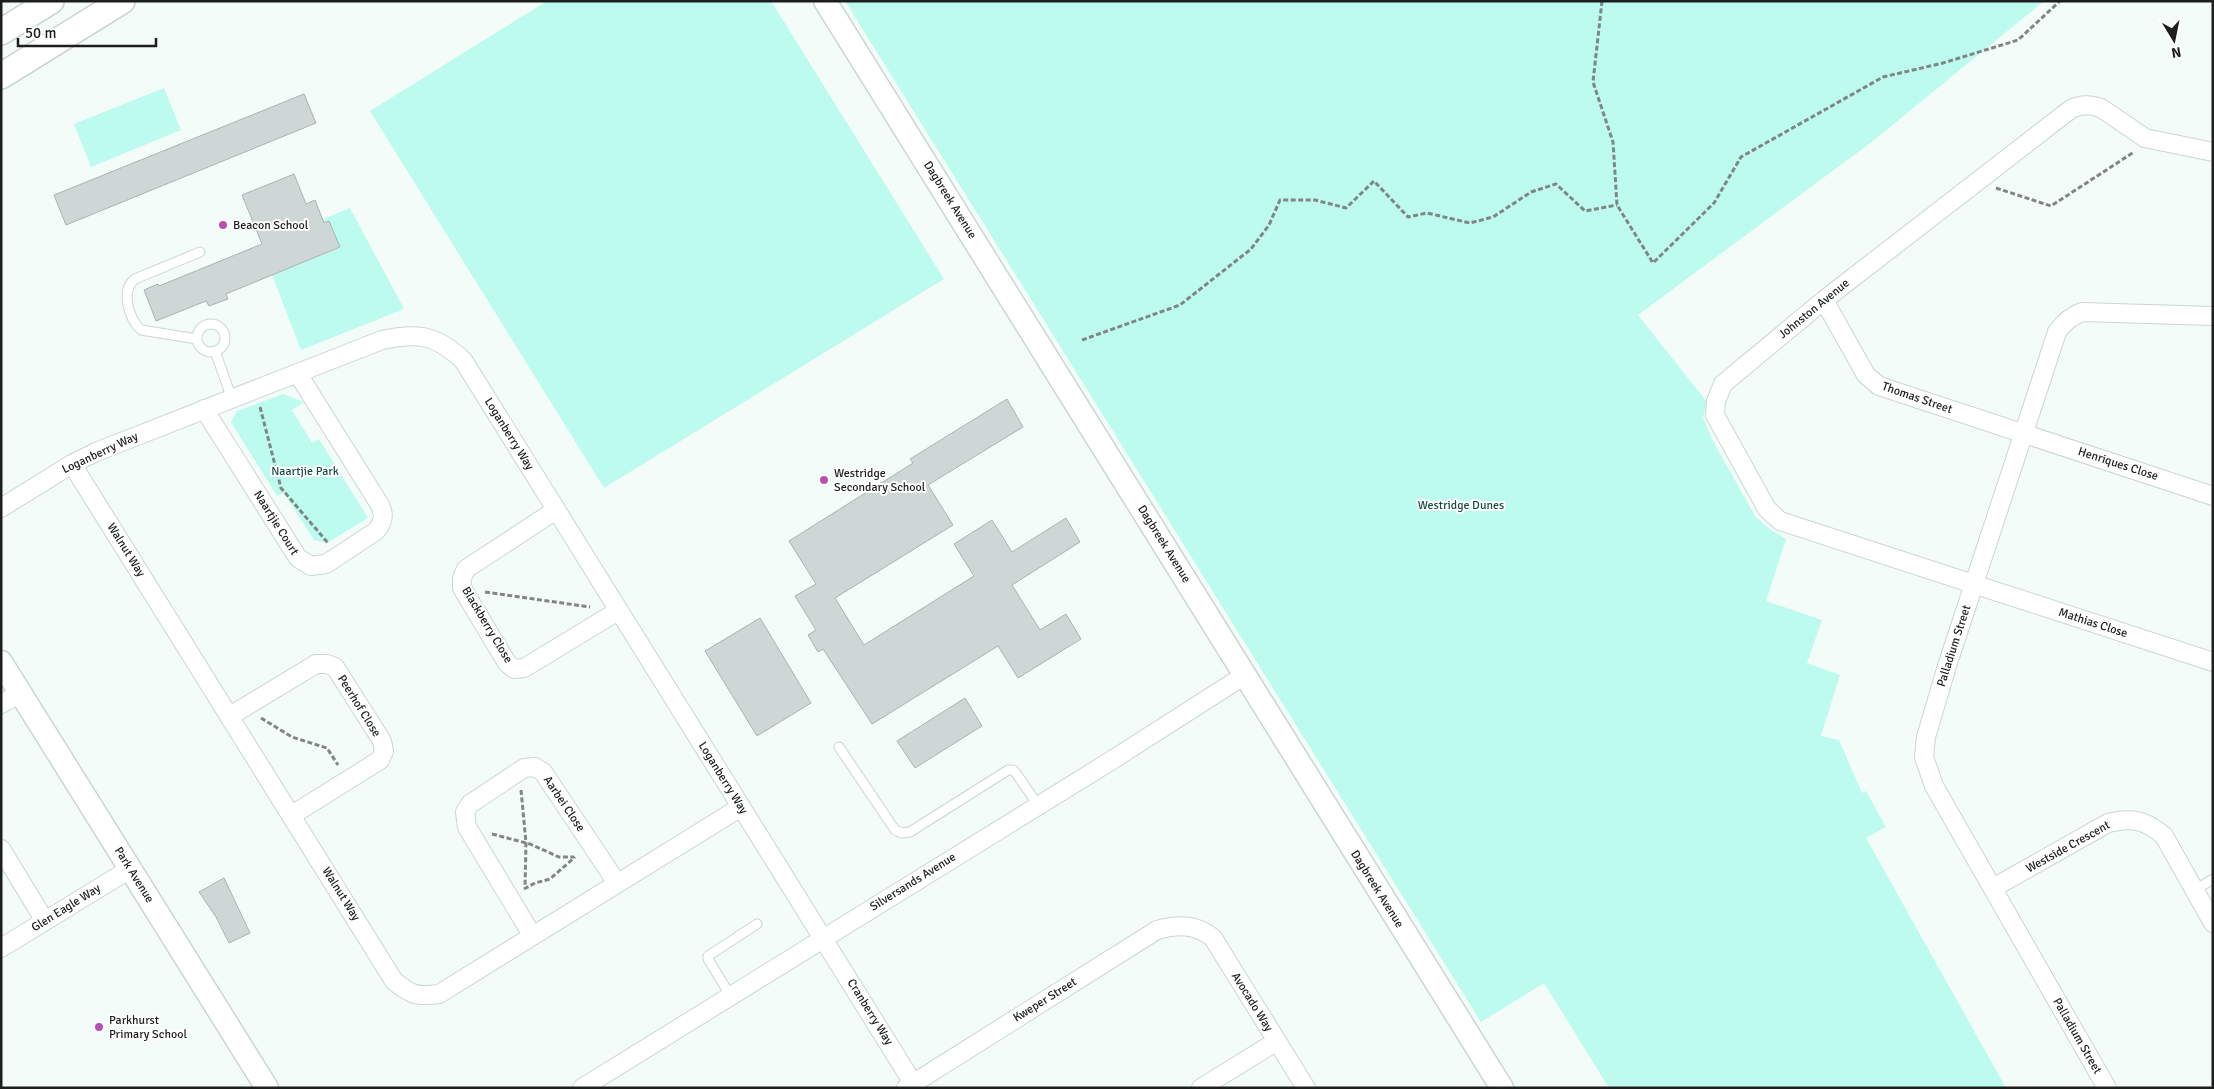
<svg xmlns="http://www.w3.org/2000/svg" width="2214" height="1089" viewBox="0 0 2214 1089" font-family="Signika,sans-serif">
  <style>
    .green { fill: #bcfbed }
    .building { fill: #ced7d5; stroke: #abb3b1 }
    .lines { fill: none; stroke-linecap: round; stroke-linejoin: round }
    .service-casing { stroke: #ccd5d3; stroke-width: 11 }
    .minor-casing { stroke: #ccd5d3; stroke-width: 20 }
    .tertiary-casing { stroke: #ccd5d3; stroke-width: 25 }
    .secondary-casing { stroke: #ccd5d3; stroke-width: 28 }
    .path { stroke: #808684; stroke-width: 3; stroke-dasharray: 5 2.5; stroke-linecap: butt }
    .service { stroke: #fff; stroke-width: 9 }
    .minor { stroke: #fff; stroke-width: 18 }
    .tertiary { stroke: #fff; stroke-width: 22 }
    .secondary { stroke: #fff; stroke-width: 25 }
    .poi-dot { fill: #b850b3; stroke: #fff; stroke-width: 2 }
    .labels { text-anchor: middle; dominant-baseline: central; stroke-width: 4; stroke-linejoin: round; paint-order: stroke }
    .street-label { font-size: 12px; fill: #1c1f1e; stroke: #fff }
    .poi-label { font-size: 12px; fill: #1c1f1e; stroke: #fff; text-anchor: start }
    .park-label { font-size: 12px; fill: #1a4d44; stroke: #fff }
  </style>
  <rect width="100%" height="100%" fill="#f4fcfa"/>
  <!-- green -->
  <path class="green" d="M547,1H771L944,279L604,488L370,111Z
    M845,1H2044L1873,141L1638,315L1707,402L1703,417L1713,441L1755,516L1768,528L1786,539L1766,601L1822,620L1807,663L1840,675L1821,736L1839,740L1862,793L1866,791L1886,827L1866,838L2006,1088H1609L1544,983L1481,1022Z
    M164,88L181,130L91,167L74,124Z
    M350,208L404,309L301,350L272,275L339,248L329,221L320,224L319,221Z
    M283,394L304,402L292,410L312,443L319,439L368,518L327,543L314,540L284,493L277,496L231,422L237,411Z"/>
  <!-- building -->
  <path class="building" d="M304,94L316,123L66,225L54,195Z
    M294,174L306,204L315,200L324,223L329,221L340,247L226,294L228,299L209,306L206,301L156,321L144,290L158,284L159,286L262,244L242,195Z
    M1007,399L1023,427L928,485L953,525L835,598L864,645L974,576L954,544L992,520L1012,552L1066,518L1080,542L1012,585L1040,630L1066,614L1081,639L1018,678L998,646L872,724L823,649L818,652L808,635L816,630L795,596L816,584L789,541L913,463L910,459Z
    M760,618L811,703L757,736L705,651Z
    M965,698L982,726L915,768L897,741Z
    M224,878L250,933L229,943L216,917L199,892Z"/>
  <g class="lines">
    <!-- service casing -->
    <g class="service-casing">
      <path id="service" d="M197 338a14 14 0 1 1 28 0a14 14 0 1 1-28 0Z
        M197,339L141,330C129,319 120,290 135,279L200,252
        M215,351L232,399
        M839,747L895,830L902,833L910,832L1008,770H1013L1016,773L1038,805
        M2195,890L2213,879
        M730,995L708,959V956L757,924"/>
    </g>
    <!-- minor casing -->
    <g class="minor-casing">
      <path id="minor" d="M2213,152L2145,138L2101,108C2090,104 2081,104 2071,109L1824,300L1723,384L1716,401L1715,415L1767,509L1780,521L2213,662
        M1824,300L1866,375L1879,386L2213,496
        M204,409L298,558L311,566L326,564L376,531C383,523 385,515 380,505L298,374
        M72,464L394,981C411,995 417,997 439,994L741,807
        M1,508L72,464L96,452L382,340C418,332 436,335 463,360L916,1088
        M556,510L466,569L462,578V588L507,663L514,669L524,668L618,611
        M1,704L21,693
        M230,716L316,664H327L335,667L382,741L384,751L380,760L292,815
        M1,849L45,921
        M1993,888L2108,823C2131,817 2146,820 2164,836L2213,923
        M532,935L467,827L465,812L470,804L524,768L535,767L543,772L617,883
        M1,948L130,869
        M582,1088L1109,762L1245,675
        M906,1088L1157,930C1178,924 1196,924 1213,938L1306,1088
        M1201,1088L1277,1041
        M2107,1088L1934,786L1924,757L1926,737L1947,666L2057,332C2064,322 2071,316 2082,312L2213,316"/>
    </g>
    <!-- tertiary casing -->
    <g class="tertiary-casing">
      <path id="tertiary" d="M825,1L1502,1088
        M1,662L267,1088"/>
    </g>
    <!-- secondary casing -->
    <g class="secondary-casing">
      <path id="secondary" d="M1,32L51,1
        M1,76L122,1"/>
    </g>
    <!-- path -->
    <path class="path" d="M1602,1L1593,82L1613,142L1617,205L1653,263L1714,203L1741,157L1883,77L1943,63L2018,40L2060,1
      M1996,188L2051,206L2134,152
      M1082,340L1180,305L1251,249L1269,225L1280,200H1315L1346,208L1374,181L1408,217L1427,213L1470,223L1493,217L1531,192L1556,184L1585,211L1617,205
      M260,407L281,488L328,543
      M485,592L590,607
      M261,718L292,737L327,748L338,765
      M521,790L526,843L525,888
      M492,834L530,844L559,857H574
      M524,889L535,883L550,879L575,857"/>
    <!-- service -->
    <use href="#service" class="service"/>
    <!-- minor -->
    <use href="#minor" class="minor"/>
    <!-- tertiary -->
    <use href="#tertiary" class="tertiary"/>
    <!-- secondary -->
    <use href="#secondary" class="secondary"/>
  </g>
  <!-- markers -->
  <g class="poi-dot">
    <circle cx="223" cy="225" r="5"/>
    <circle cx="824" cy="480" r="5"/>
    <circle cx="99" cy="1027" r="5"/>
  </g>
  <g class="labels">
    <!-- street labels -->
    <g class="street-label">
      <text transform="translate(950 200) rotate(58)">Dagbreek Avenue</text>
      <text transform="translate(1814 309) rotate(-39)">Johnston Avenue</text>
      <text transform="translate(1917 398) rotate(19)">Thomas Street</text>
      <text transform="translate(509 434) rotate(58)">Loganberry Way</text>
      <text transform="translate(100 453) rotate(-25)">Loganberry Way</text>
      <text transform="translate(2118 464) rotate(18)">Henriques Close</text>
      <text transform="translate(276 523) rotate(58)">Naartjie Court</text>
      <text transform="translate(1164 544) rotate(58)">Dagbreek Avenue</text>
      <text transform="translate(126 550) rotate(58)">Walnut Way</text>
      <text transform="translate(2093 623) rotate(18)">Mathias Close</text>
      <text transform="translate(487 625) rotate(59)">Blackberry Close</text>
      <text transform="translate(1954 646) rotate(-72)">Palladium Street</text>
      <text transform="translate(359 706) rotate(58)">Peerhof Close</text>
      <text transform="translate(723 778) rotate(58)">Loganberry Way</text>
      <text transform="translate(564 804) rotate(56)">Aarbei Close</text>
      <text transform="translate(2068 847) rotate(-29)">Westside Crescent</text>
      <text transform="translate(134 875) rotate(58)">Park Avenue</text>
      <text transform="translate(913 882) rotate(-32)">Silversands Avenue</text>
      <text transform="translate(1377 889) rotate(58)">Dagbreek Avenue</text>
      <text transform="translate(341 894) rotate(58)">Walnut Way</text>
      <text transform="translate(66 908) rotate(-32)">Glen Eagle Way</text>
      <text transform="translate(1045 1000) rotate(-32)">Kweper Street</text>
      <text transform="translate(1252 1002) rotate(58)">Avocado Way</text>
      <text transform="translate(870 1012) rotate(58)">Cranberry Way</text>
      <text transform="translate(2077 1036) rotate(60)">Palladium Street</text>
    </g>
    <!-- poi labels -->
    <g class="poi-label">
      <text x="233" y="225">Beacon School</text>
      <text x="834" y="473">Westridge<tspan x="834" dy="14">Secondary School</tspan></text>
      <text x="109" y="1020">Parkhurst<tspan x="109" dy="14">Primary School</tspan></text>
    </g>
    <!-- park labels -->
    <g class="park-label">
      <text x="305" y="471">Naartjie Park</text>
      <text x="1461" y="505">Westridge Dunes</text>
    </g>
  </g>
  <!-- border -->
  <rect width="2214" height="1089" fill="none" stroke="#1c1f1e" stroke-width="5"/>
  <!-- north arrow -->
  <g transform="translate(2174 40) rotate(170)" stroke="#ffffff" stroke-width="4" paint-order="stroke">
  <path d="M0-4L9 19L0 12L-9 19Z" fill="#1c1f1e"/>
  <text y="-8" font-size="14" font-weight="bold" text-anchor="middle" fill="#1c1f1e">N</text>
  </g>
  <!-- scale -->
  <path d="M18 38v8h138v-8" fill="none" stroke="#1c1f1e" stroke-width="2.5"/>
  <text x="25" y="38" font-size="15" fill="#1c1f1e" stroke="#ffffff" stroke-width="4" paint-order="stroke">50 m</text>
</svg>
